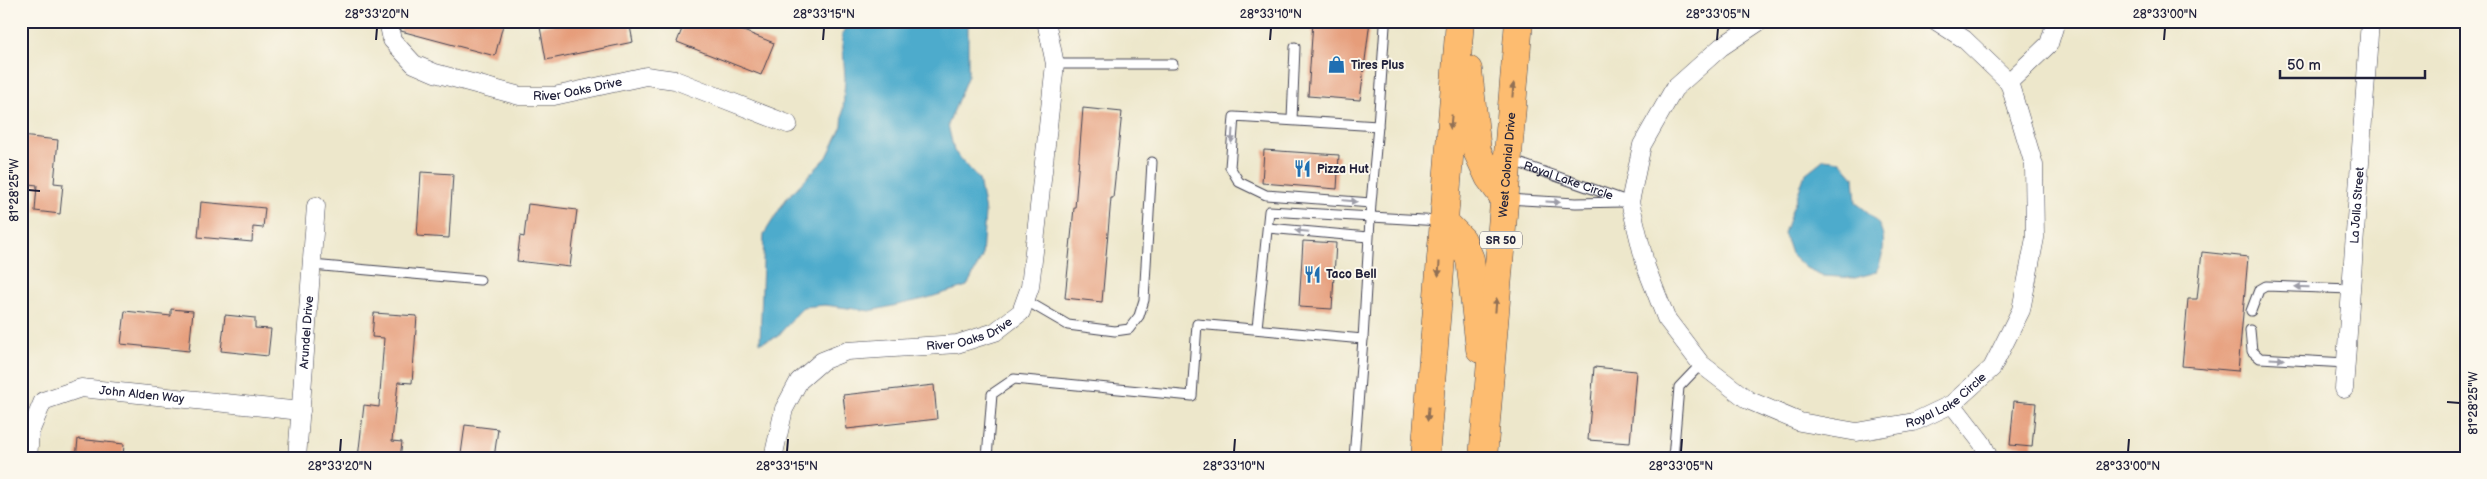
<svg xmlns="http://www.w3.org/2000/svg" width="2487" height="479" font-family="'Balsamiq Sans',sans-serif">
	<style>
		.water { fill: #4eabcc; stroke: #386684 }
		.building { fill: #e69d7a }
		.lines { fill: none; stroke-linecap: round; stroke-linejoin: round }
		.service-casing { stroke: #404051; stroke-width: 11 }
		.minor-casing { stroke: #404051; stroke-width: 19 }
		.trunk-casing { stroke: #404051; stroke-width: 29 }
		.service { stroke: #fff; stroke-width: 9 }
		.minor { stroke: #fff; stroke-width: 18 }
		.trunk { stroke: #fdbc6f; stroke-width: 28 }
		.oneway { fill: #906f55 }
		.oneway2 { fill: #9c9ca7 }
		.ticks { fill: none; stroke: #22223b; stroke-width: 2 }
		.labels { text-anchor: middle; stroke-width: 4; stroke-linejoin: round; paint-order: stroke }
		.shield { fill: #fbf7ec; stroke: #636270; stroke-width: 1 }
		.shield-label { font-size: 11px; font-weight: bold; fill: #22223b }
		.poi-label { font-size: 12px; font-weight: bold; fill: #22223b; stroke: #fbf7ec; text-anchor: start }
		.street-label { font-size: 12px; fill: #22223b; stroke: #fbf7ec }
		.neatline { fill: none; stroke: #22223b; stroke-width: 2 }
		.ticks-label { font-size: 12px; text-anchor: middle; fill: #22223b }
	</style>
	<rect width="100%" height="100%" fill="#fbf7ec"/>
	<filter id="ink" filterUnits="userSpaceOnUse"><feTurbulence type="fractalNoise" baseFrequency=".02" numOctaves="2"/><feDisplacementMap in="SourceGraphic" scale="10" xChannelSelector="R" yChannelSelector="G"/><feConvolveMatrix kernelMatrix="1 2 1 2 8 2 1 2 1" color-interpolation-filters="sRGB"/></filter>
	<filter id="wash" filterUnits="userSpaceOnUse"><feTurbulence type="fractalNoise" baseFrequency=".0096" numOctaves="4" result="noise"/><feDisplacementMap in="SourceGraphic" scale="20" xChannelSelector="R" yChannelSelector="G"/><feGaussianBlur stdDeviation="1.12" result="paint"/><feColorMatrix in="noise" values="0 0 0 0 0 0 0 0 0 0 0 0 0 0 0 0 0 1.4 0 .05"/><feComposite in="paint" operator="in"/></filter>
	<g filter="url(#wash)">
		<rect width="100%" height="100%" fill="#ede7cb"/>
		<path class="water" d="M 849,21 L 968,21 L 968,75 L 948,125 L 954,151 L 979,179 L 985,212 L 982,257 L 967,286 L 924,299 L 870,311 L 825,305 L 803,307 L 777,337 L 760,343 L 764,234 L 786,199 L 827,157 L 842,126 L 845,78 L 842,34 Z
			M 1824,159 L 1840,161 L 1854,177 L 1856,203 C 1886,224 1889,238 1877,272 L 1855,278 L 1824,276 L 1806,268 L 1791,254 L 1784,233 L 1805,174 Z"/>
		<g id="blocks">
			<path class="building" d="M 399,21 L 504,21 L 495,56 L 401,31 Z
				M 568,21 L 629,21 L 633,42 L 546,60 L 540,27 Z
				M 685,21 L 718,21 L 774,43 L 761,75 L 677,42 Z
				M 1313,21 L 1370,21 L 1360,100 L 1308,96 Z
				M 1083,108 L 1122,112 L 1113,198 L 1111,198 L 1102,302 L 1065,298 L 1074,208 L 1075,208 Z
				M 21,136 L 58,140 L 54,183 L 63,184 L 60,214 L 35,211 L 37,185 L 21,183 Z
				M 1264,150 L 1339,155 L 1337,189 L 1262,183 Z
				M 421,172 L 453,174 L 449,238 L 417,236 Z
				M 201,202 L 265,208 L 263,228 L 253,227 L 252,242 L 198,237 Z
				M 528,204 L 577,210 L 570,267 L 517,261 L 520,236 L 524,237 Z
				M 1303,241 L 1336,243 L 1332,309 L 1299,307 Z
				M 2202,252 L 2248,257 L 2238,371 L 2182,366 L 2188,299 L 2197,299 Z
				M 171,309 L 193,311 L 189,351 L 121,344 L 125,311 L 171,316 Z
				M 374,313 L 417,316 L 412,383 L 398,382 L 392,441 L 402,442 L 400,458 L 358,458 L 364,405 L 379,407 L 384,338 L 372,337 Z
				M 225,315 L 255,318 L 255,328 L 271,329 L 268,356 L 221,351 Z
				M 1594,367 L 1636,371 L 1630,443 L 1588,440 Z
				M 934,385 L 937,419 L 847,429 L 843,395 Z
				M 2014,401 L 2036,403 L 2032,447 L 2010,445 Z
				M 465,425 L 498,429 L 494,458 L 461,454 Z
				M 78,439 L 124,444 L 123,458 L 76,458 Z"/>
		</g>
	</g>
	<g filter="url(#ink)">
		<use href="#blocks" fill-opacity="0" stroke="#404051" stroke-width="1"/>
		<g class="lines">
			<defs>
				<g id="service">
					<path d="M 1055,64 L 1173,64"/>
					<path d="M 1292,120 L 1295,47"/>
					<path d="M 1378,126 L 1385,26"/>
					<path id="s1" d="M 1510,160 L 1630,202"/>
					<path d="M 1507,199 L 1576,203 L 1622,202"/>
					<path d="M 1268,228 L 1368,237"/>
					<path d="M 312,265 L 480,280"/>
					<path d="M 1025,300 L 1068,325 L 1115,331 L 1129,329 L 1139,316 L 1144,300 L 1152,162"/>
					<path d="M 2251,311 L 2259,290 L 2266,286 L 2351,289"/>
					<path d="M 1257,328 L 1269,211 L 1440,221"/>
					<path d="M 2250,330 L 2252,351 L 2260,358 L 2346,363"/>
					<path d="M 987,458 L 992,394 L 1014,379 L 1192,396 L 1197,324 L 1363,339 L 1371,203 L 1378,126 L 1234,117 L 1230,167 L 1239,182 L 1266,195 L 1371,203"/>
					<path d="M 1354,458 L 1363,339"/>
					<path d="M 1673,458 L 1679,387 L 1701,364"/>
				</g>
				<g id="minor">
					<path id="s2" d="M 388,21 L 392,40 L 414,64 L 435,73 L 520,96 L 554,96 L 646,76 L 675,80 L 788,124"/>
					<path id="s3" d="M 1760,21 L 1721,47 L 1674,89 L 1642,145 L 1630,202 L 1646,267 L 1666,318 L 1701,364 L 1748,400 L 1800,422 L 1857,432 L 1914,422 L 1952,404 L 1992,368 L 2021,310 L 2035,238 L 2034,165 L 2009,82 L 1964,39 L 1936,21"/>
					<path d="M 2009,82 L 2049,44 L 2056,21"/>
					<path id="s4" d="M 2344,389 L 2370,21"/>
					<path d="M 1952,404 L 1982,443 L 1989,458"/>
					<path id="s5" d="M 28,458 L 30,432 L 43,401 L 81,388 L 301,411"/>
					<path id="s6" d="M 297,458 L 316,206"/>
					<path id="s7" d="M 773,458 L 784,409 L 799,381 L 822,361 L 847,351 L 957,344 L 995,332 L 1021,312 L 1030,287 L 1055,64 L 1046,21"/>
				</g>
				<g id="trunk">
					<path d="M 1468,70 L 1477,151 L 1489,177 L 1505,199"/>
					<path d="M 1443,221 L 1462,240 L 1470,259 L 1480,349"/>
					<path d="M 1425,458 L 1460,21"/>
					<path id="s8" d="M 1483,458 L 1519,21"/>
				</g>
			</defs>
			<use href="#service" class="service-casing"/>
			<use href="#minor" class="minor-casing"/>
			<use href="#trunk" class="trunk-casing"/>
			<use href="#service" class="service"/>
			<use href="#minor" class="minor"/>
			<use href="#trunk" class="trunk"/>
		</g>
		<defs><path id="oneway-solid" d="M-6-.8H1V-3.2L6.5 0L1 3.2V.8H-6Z" transform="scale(1.25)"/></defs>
		<g class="oneway">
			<use href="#oneway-solid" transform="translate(1513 90) rotate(-85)"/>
			<use href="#oneway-solid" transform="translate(1451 122) rotate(95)"/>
			<use href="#oneway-solid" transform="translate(1439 269) rotate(94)"/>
			<use href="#oneway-solid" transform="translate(1496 305) rotate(-85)"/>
			<use href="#oneway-solid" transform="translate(1428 414) rotate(94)"/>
		</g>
		<g class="oneway2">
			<use href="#oneway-solid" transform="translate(1232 136) rotate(94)"/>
			<use href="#oneway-solid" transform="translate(1350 201) rotate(5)"/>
			<use href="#oneway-solid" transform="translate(1553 202) rotate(4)"/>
			<use href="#oneway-solid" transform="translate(1302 231) rotate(-175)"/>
			<use href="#oneway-solid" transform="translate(2302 287) rotate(-178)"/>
			<use href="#oneway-solid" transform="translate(2277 359) rotate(4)"/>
		</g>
	</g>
	<path class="ticks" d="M 376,40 L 377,28M 823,40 L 824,28M 1270,40 L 1271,28M 1717,40 L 1718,28M 2164,40 L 2165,28M 28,190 L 40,191M 2447,402 L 2460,403M 340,452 L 341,439M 787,452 L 788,439M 1234,452 L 1235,439M 1681,452 L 1682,439M 2128,452 L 2129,439"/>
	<defs>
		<symbol id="shop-bare" viewBox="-9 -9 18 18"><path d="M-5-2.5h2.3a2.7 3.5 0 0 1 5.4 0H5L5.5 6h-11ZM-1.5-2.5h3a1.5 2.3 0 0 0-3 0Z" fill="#1f6fb2" stroke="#fbf7ec" stroke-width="2.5" paint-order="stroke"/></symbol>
		<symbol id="restaurant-bare" viewBox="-9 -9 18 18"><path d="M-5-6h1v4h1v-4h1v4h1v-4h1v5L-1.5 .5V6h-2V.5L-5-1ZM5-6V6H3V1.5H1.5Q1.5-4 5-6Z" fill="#1f6fb2" stroke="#fbf7ec" stroke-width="2.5" paint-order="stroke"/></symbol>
	</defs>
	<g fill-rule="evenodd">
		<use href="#shop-bare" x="1324" y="52" width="25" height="25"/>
		<use href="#restaurant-bare" x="1290" y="156" width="25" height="25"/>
		<use href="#restaurant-bare" x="1300" y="262" width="25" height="25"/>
	</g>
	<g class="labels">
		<rect class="shield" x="1480" y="231.5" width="42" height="17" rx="4"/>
		<g class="shield-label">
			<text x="1501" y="244">SR 50</text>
		</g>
		<g class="poi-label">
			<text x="1351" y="69">Tires Plus</text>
			<text x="1317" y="173">Pizza Hut</text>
			<text x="1326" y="278">Taco Bell</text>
		</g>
		<g class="street-label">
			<text dy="4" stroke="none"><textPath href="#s2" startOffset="221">River Oaks Drive</textPath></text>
			<text dy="4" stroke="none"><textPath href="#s8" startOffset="294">West Colonial Drive</textPath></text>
			<text dy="4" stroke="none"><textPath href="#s1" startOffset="62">Royal Lake Circle</textPath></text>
			<text dy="4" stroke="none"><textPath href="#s4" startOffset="184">La Jolla Street</textPath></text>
			<text dy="4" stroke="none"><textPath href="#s7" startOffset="264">River Oaks Drive</textPath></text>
			<text dy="4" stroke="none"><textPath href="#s6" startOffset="126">Arundel Drive</textPath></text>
			<text dy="4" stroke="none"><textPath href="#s5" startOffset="161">John Alden Way</textPath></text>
			<text dy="4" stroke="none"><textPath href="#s3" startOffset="682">Royal Lake Circle</textPath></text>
		</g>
	</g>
	<rect width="2487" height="479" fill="none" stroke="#fbf7ec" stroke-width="55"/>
	<path d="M2280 70v8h145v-8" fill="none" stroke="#22223b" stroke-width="2.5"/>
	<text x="2287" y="70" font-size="15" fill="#22223b" stroke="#fbf7ec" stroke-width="4" paint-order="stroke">50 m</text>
	<rect x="28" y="28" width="2432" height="424" class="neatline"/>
	<g class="ticks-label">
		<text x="377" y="18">28°33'20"N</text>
		<text x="824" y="18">28°33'15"N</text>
		<text x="1271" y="18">28°33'10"N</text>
		<text x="1718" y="18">28°33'05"N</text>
		<text x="2165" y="18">28°33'00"N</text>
		<text transform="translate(14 190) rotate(-90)" y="4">81°28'25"W</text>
		<text transform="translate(2473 403) rotate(-90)" y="4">81°28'25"W</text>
		<text x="340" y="470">28°33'20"N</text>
		<text x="787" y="470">28°33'15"N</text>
		<text x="1234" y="470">28°33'10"N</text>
		<text x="1681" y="470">28°33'05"N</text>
		<text x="2128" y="470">28°33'00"N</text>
	</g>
</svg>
